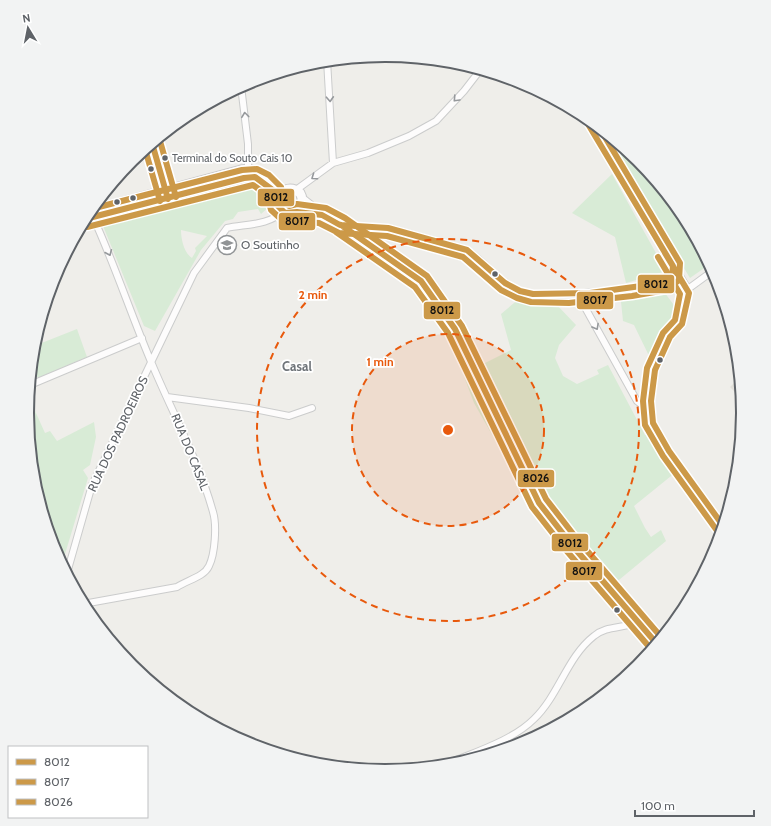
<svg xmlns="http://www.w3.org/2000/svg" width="771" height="826" font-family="Cabin,sans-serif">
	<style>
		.education { fill: #e2e0da }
		.green { fill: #d8ebd6; fill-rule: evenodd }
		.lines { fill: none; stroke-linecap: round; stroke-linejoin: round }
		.minor-casing { stroke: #cbcccc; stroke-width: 8 }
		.secondary-casing { stroke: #cacacb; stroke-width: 11 }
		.minor { stroke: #fdfcfc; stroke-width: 6 }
		.secondary { stroke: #fdfcfc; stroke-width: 9 }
		.bus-1-casing { stroke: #fff; stroke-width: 9 }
		.bus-2-casing { stroke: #fff; stroke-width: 9 }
		.bus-3-casing { stroke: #fff; stroke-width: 9 }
		.bus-1 { stroke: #cc9948; stroke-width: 6 }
		.bus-2 { stroke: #cc9948; stroke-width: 6 }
		.bus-3 { stroke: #cc9948; stroke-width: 6 }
		.oneway { stroke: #96999c }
		.ring { fill: none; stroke: #e8590c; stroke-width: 2; stroke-dasharray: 7 5 }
		.bus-dot { fill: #5f6368; stroke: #fff; stroke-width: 1.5 }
		.labels { text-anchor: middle; stroke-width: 3.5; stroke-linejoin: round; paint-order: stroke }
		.bus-label { font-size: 11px; fill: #5f6368; stroke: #fff; text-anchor: start }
		.poi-label { font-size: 12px; fill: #5f6368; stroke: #fff; text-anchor: start }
		.street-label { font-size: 12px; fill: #5f6368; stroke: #fff }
		.neighbourhood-label { font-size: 13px; font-weight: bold; fill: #70757a; stroke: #fff }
		.rim { fill: none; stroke: #5f6368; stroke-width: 2 }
		.centre { fill: #e8590c; stroke: #fff; stroke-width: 2 }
		.ring-label { font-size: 12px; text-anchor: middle; font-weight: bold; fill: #e8590c; stroke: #fff; stroke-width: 3.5; stroke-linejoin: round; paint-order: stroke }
		.line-badge { stroke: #fff; stroke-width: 1.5 }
		.pale-badge-label { font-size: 11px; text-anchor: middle; font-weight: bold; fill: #111 }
	</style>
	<rect width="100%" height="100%" fill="#efeeea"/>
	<path class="education" d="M 145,149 L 147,157 L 130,162 L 132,159 Z
		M 740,377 L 743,400 L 730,387 Z"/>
	<path class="green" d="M 598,126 L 639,160 L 684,214 L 710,264 L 690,278 Z
		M 612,174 L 666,271 L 626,283 L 615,237 L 572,213 Z
		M 251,185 C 262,190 271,192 271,205 L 261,214 L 258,209 L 238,212 L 233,219 L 225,221 L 201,250 L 155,331 L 144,326 L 101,221 C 111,218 122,215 132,213 C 148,211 170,212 181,199 ZM 181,230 L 207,236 L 195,248 L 196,251 L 192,258 C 184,253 181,239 181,230 Z
		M283 201a6 6 0 1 1 12 0a6 6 0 1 1-12 0Z
		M 662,289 L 679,312 L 652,362 L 634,325 L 623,321 L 620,292 Z
		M 520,298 L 557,305 L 576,325 L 559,345 L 555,358 L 563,376 L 577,384 L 599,374 L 597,370 L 608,365 L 645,435 L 648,434 L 656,448 L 659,447 L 676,472 L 634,506 L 645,528 L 651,537 L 661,530 L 666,541 L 602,594 L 541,521 L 474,403 L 463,374 L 511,350 L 501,314 Z
		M 77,329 L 87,357 L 40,377 L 31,377 L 34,346 Z
		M 28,402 L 31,402 L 45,433 L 50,431 L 57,441 L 94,422 L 96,437 L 90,465 L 83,470 L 88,478 L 62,564 L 54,550 L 34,483 L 27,413 Z"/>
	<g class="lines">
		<defs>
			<path id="minor" d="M 327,60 L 333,163
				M 241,86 L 248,144 L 248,171
				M 582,114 L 688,289 L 689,293 L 682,324 L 670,337 L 655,370 L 651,401 L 653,423 L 669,451 L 724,527
				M 296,190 L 333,163 L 368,153 L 409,136 L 436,121 L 464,91 L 481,69
				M 341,225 L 388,228 L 467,250 C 485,262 499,282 519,291 C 547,302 641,286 674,281 L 681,283 L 685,287
				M 664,282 L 672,276 L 673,266
				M 688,289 L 714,270
				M 577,293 L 637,401 L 641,404 L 646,403 L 651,399
				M 30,385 L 142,338
				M 167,397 L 249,408 L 289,416 L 312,408
				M 67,573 L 92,485 L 194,273 L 227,228 C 244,224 270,226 282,211
				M 83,604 L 177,587 C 187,580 204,577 209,566 C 215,554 217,525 213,512 C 199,461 172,412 152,364 C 131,315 115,265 93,217
				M 442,766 C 471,753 511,742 534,719 C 559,695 567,657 594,636 C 607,625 623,629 637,622"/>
			<path id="secondary" d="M 152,143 L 167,196
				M 303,200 L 322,215 L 340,225 L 421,281 L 455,329 L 539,503 L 571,544 L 657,644
				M 94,205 L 108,206 L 241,170 L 249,169 L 264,176
				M 297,212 L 322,215
				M 85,219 L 244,178 C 282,176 269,205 285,213 C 298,219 306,203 300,193 C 290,185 278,190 277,203"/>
		</defs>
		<use href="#minor" class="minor-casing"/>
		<use href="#secondary" class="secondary-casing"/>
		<use href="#minor" class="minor"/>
		<use href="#secondary" class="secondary"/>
		<defs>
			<path id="bus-1" d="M 152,143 L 168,199
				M 85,219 L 244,178 L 255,177 L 274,191 L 278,206 L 285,213 L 297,212 L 322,215 L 340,225 L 388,228 L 467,250 L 505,283 L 520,291 L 533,294 L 590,293 L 663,283 L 672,276 L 673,266 L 582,114
				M 341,225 L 421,281 L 455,329 L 539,503 L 571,544 L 657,644
				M 665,253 L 689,293 L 682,324 L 670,337 L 655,370 L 651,401 L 653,423 L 669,451 L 724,527"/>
			<path id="bus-2" d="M 145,149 L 160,201
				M 87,227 L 253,185 L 267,195 L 271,210 L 282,220 L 319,223 L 339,233 L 387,236 L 463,257 L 501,290 L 517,298 L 531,302 L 569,303 L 632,296 L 666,290 L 679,280 L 680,263 L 599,127
				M 336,232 L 415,287 L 448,333 L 532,507 L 565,549 L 651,649
				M 658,257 L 680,294 L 675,320 L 663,333 L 647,368 L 643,401 L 645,425 L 663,456 L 718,532"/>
			<path id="bus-3" d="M 160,141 L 176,197
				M 91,209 L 242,170 L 257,169 L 269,175 L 281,187 L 285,202 L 289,206 L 297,204 L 326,208 L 345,218 L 427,276 L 462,326 L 546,499 L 577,539 L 662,638"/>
		</defs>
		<use href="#bus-1" class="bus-1-casing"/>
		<use href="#bus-2" class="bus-2-casing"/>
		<use href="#bus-3" class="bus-3-casing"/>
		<use href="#bus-1" class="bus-1"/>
		<use href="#bus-2" class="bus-2"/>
		<use href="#bus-3" class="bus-3"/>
	</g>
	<defs><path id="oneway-chevron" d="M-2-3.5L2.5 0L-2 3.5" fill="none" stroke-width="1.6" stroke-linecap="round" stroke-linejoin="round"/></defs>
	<g class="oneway">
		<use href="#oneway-chevron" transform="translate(330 99) rotate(87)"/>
		<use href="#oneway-chevron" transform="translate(456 99) rotate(133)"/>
		<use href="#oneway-chevron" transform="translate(245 115) rotate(-97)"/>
		<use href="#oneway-chevron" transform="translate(314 177) rotate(145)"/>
		<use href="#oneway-chevron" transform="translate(109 253) rotate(67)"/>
		<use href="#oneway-chevron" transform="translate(596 327) rotate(61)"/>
	</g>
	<circle cx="448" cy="430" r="96" fill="#e8590c" fill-opacity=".12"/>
	<g class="ring">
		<circle cx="448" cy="430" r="96"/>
		<circle cx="448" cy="430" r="191"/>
	</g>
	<defs>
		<symbol id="school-ring" viewBox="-11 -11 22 22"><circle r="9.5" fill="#fff" stroke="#919496" stroke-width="1.5"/><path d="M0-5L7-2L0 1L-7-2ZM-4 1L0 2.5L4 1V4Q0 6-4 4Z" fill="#919496"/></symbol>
	</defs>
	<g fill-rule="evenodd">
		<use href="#school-ring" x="216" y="234" width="22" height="22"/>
	</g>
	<g class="bus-dot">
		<circle cx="165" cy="158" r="3.5"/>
		<circle cx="151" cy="169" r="3.5"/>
		<circle cx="133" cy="198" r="3.5"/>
		<circle cx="117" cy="202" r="3.5"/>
		<circle cx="495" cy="274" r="3.5"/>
		<circle cx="660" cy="360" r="3.5"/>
		<circle cx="617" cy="610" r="3.5"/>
	</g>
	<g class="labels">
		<g class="bus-label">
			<text x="172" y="162">Terminal do Souto Cais 10</text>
		</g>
		<g class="poi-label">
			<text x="241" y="249">O Soutinho</text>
		</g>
		<g class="street-label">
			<text transform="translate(118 434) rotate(-65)" y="4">RUA DOS PADROEIROS</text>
			<text transform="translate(190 452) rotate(68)" y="4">RUA DO CASAL</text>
		</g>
		<g class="neighbourhood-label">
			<text x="297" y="371">Casal</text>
		</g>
	</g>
	<path d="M0 0H771V826H0ZM34 413a351 351 0 1 1 702 0a351 351 0 1 1-702 0Z" fill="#f2f3f3" fill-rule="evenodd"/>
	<path class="rim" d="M34 413a351 351 0 1 1 702 0a351 351 0 1 1-702 0Z"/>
	<circle cx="448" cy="430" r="6" class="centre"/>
	<g class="ring-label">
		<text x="313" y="299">2 min</text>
		<text x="380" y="366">1 min</text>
	</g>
	<g class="line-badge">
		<rect x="257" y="188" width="38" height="19" rx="4" fill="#cc9948"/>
		<rect x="278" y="212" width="38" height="19" rx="4" fill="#cc9948"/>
		<rect x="637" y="274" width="38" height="20" rx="4" fill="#cc9948"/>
		<rect x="576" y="291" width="38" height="19" rx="4" fill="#cc9948"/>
		<rect x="423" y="301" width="38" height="19" rx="4" fill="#cc9948"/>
		<rect x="517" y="469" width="38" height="19" rx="4" fill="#cc9948"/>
		<rect x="551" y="533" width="38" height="19" rx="4" fill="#cc9948"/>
		<rect x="565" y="561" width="38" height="20" rx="4" fill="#cc9948"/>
	</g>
	<g class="pale-badge-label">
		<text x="276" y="201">8012</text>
		<text x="297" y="225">8017</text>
		<text x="656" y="288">8012</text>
		<text x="595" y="304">8017</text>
		<text x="442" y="314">8012</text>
		<text x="536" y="482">8026</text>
		<text x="570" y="547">8012</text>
		<text x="584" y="575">8017</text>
	</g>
	<rect x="8" y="746" width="140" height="72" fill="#ffffff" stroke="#bfc1c3"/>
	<rect x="16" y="759" width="20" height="6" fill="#cc9948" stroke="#bfc1c3"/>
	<text x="44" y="766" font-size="12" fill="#5f6368">8012</text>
	<rect x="16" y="779" width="20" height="6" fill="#cc9948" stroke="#bfc1c3"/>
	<text x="44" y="786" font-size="12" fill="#5f6368">8017</text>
	<rect x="16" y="799" width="20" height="6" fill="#cc9948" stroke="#bfc1c3"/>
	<text x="44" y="806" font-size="12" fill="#5f6368">8026</text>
	<g transform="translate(28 28) rotate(350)" stroke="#ffffff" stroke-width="3" paint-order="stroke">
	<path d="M0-3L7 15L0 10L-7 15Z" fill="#5f6368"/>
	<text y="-6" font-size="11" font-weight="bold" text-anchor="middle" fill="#5f6368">N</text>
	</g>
	<path d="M635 810v6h119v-6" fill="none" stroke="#5f6368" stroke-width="2"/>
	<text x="641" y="810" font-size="12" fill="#5f6368" stroke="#ffffff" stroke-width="3" paint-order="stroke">100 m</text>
</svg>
